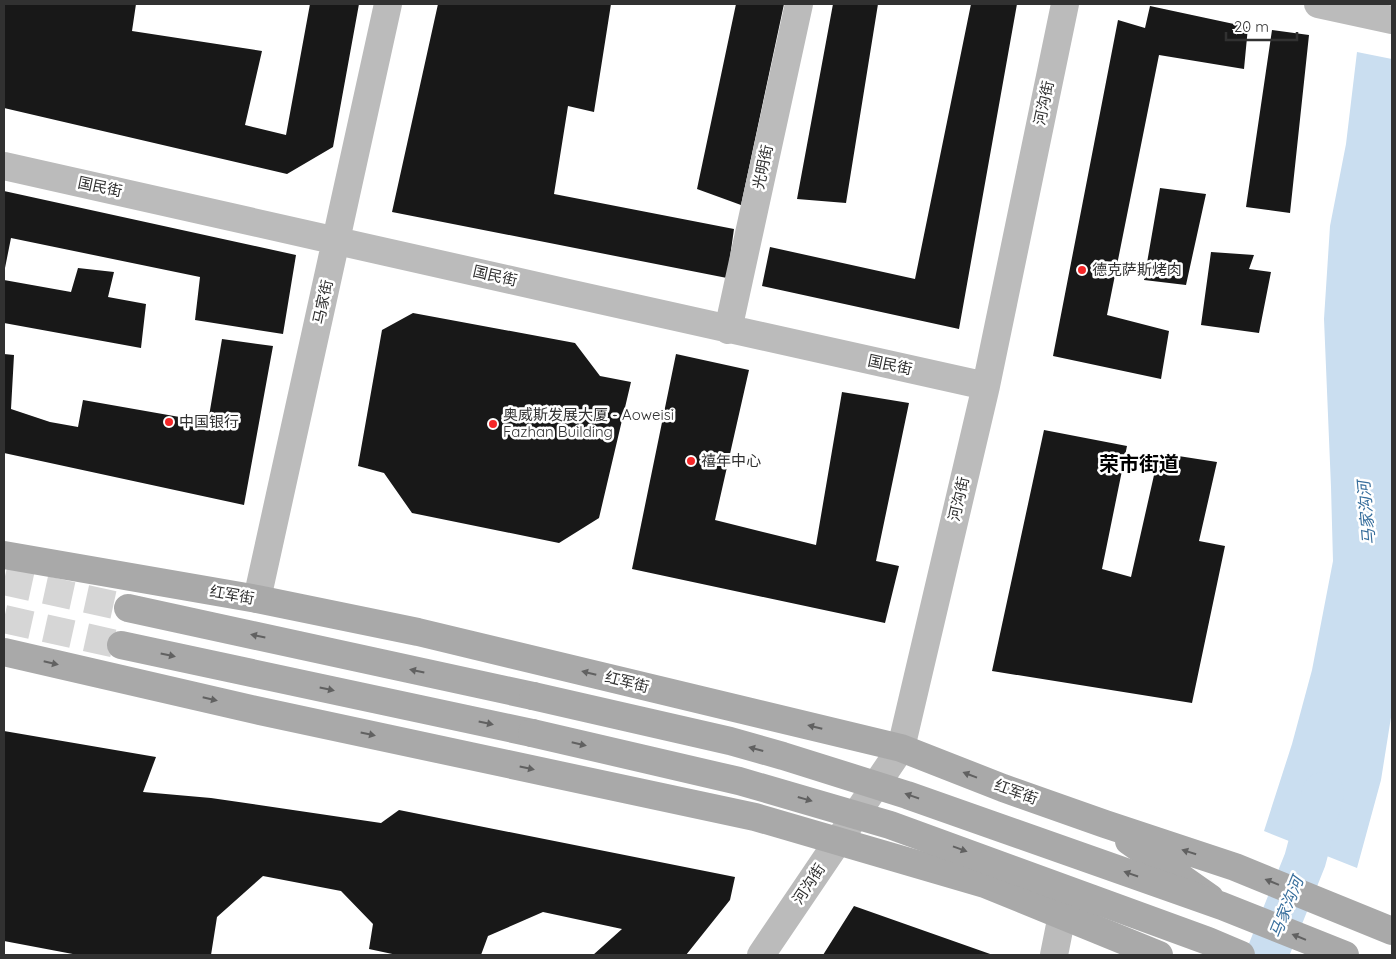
<svg xmlns="http://www.w3.org/2000/svg" width="1396" height="959" font-family="Quicksand,'Noto Sans SC',sans-serif">
	<style>
		.water { fill: #cadef0 }
		.lines { fill: none; stroke-linecap: round; stroke-linejoin: round }
		.river { stroke: #cadef0; stroke-width: 42 }
		.building { fill: #181818 }
		.primary-tunnel { stroke: #d6d6d6; stroke-width: 28; stroke-dasharray: 28 14; stroke-linecap: butt }
		.secondary { stroke: #bbb; stroke-width: 28 }
		.primary { stroke: #a9a9a9; stroke-width: 28 }
		.primary-bridge { stroke: #a9a9a9; stroke-width: 28 }
		.oneway { fill: #616161 }
		.poi-dot { fill: #f52728; stroke: #fff; stroke-width: 2 }
		.labels { text-anchor: middle; stroke-width: 5; stroke-linejoin: round; paint-order: stroke }
		.street-label { font-size: 15px; fill: #313131; stroke: #fff }
		.poi-label { font-size: 15px; fill: #313131; stroke: #fff; text-anchor: start }
		.water-label { font-size: 16px; font-style: italic; fill: #376e9c; stroke: #fff }
		.district-label { font-size: 20px; font-weight: bold; fill: #000; stroke: #fff }
	</style>
	<rect width="100%" height="100%" fill="#fff"/>
	<path class="water" d="M 1357,52 L 1392,59 L 1392,711 L 1381,780 L 1357,868 L 1264,831 L 1292,744 L 1312,670 L 1333,561 L 1331,487 L 1324,319 L 1330,226 L 1346,144 Z"/>
	<g class="lines">
		<path class="river" d="M 1267,955 L 1305,860 L 1323,793"/>
	</g>
	<path class="building" d="M 4,4 L 136,4 L 132,31 L 262,51 L 245,125 L 286,135 L 310,4 L 359,4 L 333,147 L 287,174 L 4,108 Z
		M 438,4 L 611,4 L 594,112 L 568,106 L 554,194 L 734,229 L 727,278 L 392,212 Z
		M 736,4 L 784,4 L 741,205 L 697,189 Z
		M 833,4 L 878,4 L 846,203 L 797,199 Z
		M 971,4 L 1017,4 L 959,329 L 762,286 L 770,247 L 915,279 Z
		M 1150,6 L 1248,27 L 1244,69 L 1159,55 L 1107,315 L 1169,331 L 1161,379 L 1053,356 L 1118,20 L 1145,28 Z
		M 1272,30 L 1309,35 L 1290,213 L 1246,207 Z
		M 1160,188 L 1206,194 L 1186,285 L 1144,280 Z
		M 4,191 L 296,255 L 283,334 L 195,320 L 200,277 L 11,238 L 4,273 Z
		M 1211,252 L 1254,255 L 1249,269 L 1271,272 L 1259,333 L 1201,325 Z
		M 78,268 L 114,272 L 108,297 L 146,304 L 141,348 L 4,323 L 4,280 L 71,292 Z
		M 413,313 L 575,343 L 600,376 L 631,382 L 599,518 L 559,543 L 412,513 L 384,473 L 358,466 L 382,330 Z
		M 222,339 L 273,346 L 244,505 L 4,453 L 4,354 L 14,355 L 11,409 L 50,422 L 78,427 L 83,400 L 208,422 Z
		M 676,354 L 749,370 L 715,520 L 816,545 L 842,392 L 909,403 L 876,561 L 899,566 L 885,623 L 632,569 Z
		M 1044,430 L 1127,446 L 1102,569 L 1131,577 L 1159,453 L 1217,462 L 1199,541 L 1225,546 L 1192,703 L 992,671 Z
		M 4,731 L 156,757 L 143,792 L 211,798 L 381,823 L 399,810 L 735,877 L 730,900 L 686,955 L 593,955 L 622,929 L 543,912 L 488,936 L 481,955 L 397,955 L 369,949 L 373,924 L 341,891 L 263,876 L 217,917 L 211,955 L 78,955 L 4,941 Z
		M 854,906 L 993,955 L 823,955 Z"/>
	<g class="lines">
		<path class="primary-tunnel" d="M 4,581 L 128,608
			M 4,619 L 121,645"/>
		<path class="secondary" d="M 1318,4 L 1392,20
			M 4,166 C 332,238 658,315 986,386
			M 728,330 L 799,4
			M 257,599 L 388,4
			M 761,955 L 901,748 L 986,386 L 1065,4
			M 1054,955 L 1062,915"/>
		<path class="primary" d="M 4,555 L 257,599 L 418,632 L 901,748 L 1003,788 L 1105,824 L 1235,867 L 1392,931
			M 128,608 L 533,696
			M 121,645 L 532,733
			M 4,652 L 260,711 L 755,817 L 985,884 L 1159,955
			M 1129,841 L 1210,898"/>
		<path class="primary-bridge" d="M 533,696 L 730,741 L 783,756 L 907,795 L 1222,906 L 1345,955
			M 532,733 L 739,781 L 890,825 L 1208,941 L 1241,955"/>
	</g>
	<defs><path id="oneway-solid" d="M-6-.8H1V-3.2L6.5 0L1 3.2V.8H-6Z" transform="scale(1.25)"/></defs>
	<g class="oneway">
		<use href="#oneway-solid" transform="translate(258 636) rotate(-168)"/>
		<use href="#oneway-solid" transform="translate(168 655) rotate(12)"/>
		<use href="#oneway-solid" transform="translate(51 663) rotate(13)"/>
		<use href="#oneway-solid" transform="translate(417 671) rotate(-168)"/>
		<use href="#oneway-solid" transform="translate(589 673) rotate(-166)"/>
		<use href="#oneway-solid" transform="translate(327 689) rotate(12)"/>
		<use href="#oneway-solid" transform="translate(210 699) rotate(13)"/>
		<use href="#oneway-solid" transform="translate(486 723) rotate(12)"/>
		<use href="#oneway-solid" transform="translate(815 727) rotate(-166)"/>
		<use href="#oneway-solid" transform="translate(368 734) rotate(12)"/>
		<use href="#oneway-solid" transform="translate(579 744) rotate(13)"/>
		<use href="#oneway-solid" transform="translate(756 749) rotate(-165)"/>
		<use href="#oneway-solid" transform="translate(527 768) rotate(12)"/>
		<use href="#oneway-solid" transform="translate(970 775) rotate(-159)"/>
		<use href="#oneway-solid" transform="translate(912 796) rotate(-161)"/>
		<use href="#oneway-solid" transform="translate(805 799) rotate(16)"/>
		<use href="#oneway-solid" transform="translate(960 849) rotate(20)"/>
		<use href="#oneway-solid" transform="translate(1189 852) rotate(-162)"/>
		<use href="#oneway-solid" transform="translate(1131 874) rotate(-161)"/>
		<use href="#oneway-solid" transform="translate(1272 882) rotate(-158)"/>
		<use href="#oneway-solid" transform="translate(1299 937) rotate(-158)"/>
	</g>
	<g class="poi-dot">
		<circle cx="1082" cy="270" r="5"/>
		<circle cx="169" cy="422" r="5"/>
		<circle cx="493" cy="424" r="5"/>
		<circle cx="691" cy="461" r="5"/>
	</g>
	<g class="labels">
		<g class="street-label">
			<text transform="translate(1044 103) rotate(-78)" y="5">河沟街</text>
			<text transform="translate(763 167) rotate(-78)" y="5">光明街</text>
			<text transform="translate(100 187) rotate(12)" y="5">国民街</text>
			<text transform="translate(495 276) rotate(13)" y="5">国民街</text>
			<text transform="translate(323 302) rotate(-78)" y="5">马家街</text>
			<text transform="translate(890 365) rotate(12)" y="5">国民街</text>
			<text transform="translate(959 499) rotate(-77)" y="5">河沟街</text>
			<text transform="translate(232 595) rotate(10)" y="5">红军街</text>
			<text transform="translate(627 682) rotate(14)" y="5">红军街</text>
			<text transform="translate(1016 792) rotate(20)" y="5">红军街</text>
			<text transform="translate(809 884) rotate(-56)" y="5">河沟街</text>
		</g>
		<g class="poi-label">
			<text x="1092" y="275">德克萨斯烤肉</text>
			<text x="503" y="420">奥威斯发展大厦 - Aoweisi<tspan x="503" dy="17">Fazhan Building</tspan></text>
			<text x="179" y="427">中国银行</text>
			<text x="701" y="466">禧年中心</text>
		</g>
		<g class="water-label">
			<text transform="translate(1366 513) rotate(-95)" y="6">马家沟河</text>
			<text transform="translate(1286 907) rotate(-68)" y="6">马家沟河</text>
		</g>
		<g class="district-label">
			<text x="1139" y="471">荣市街道</text>
		</g>
	</g>
	<rect width="1396" height="959" fill="none" stroke="#313131" stroke-width="10"/>
	<path d="M1226 32v8h71v-8" fill="none" stroke="#313131" stroke-width="2.5"/>
	<text x="1234" y="32" font-size="15" fill="#313131" stroke="#ffffff" stroke-width="4" paint-order="stroke">20 m</text>
</svg>
